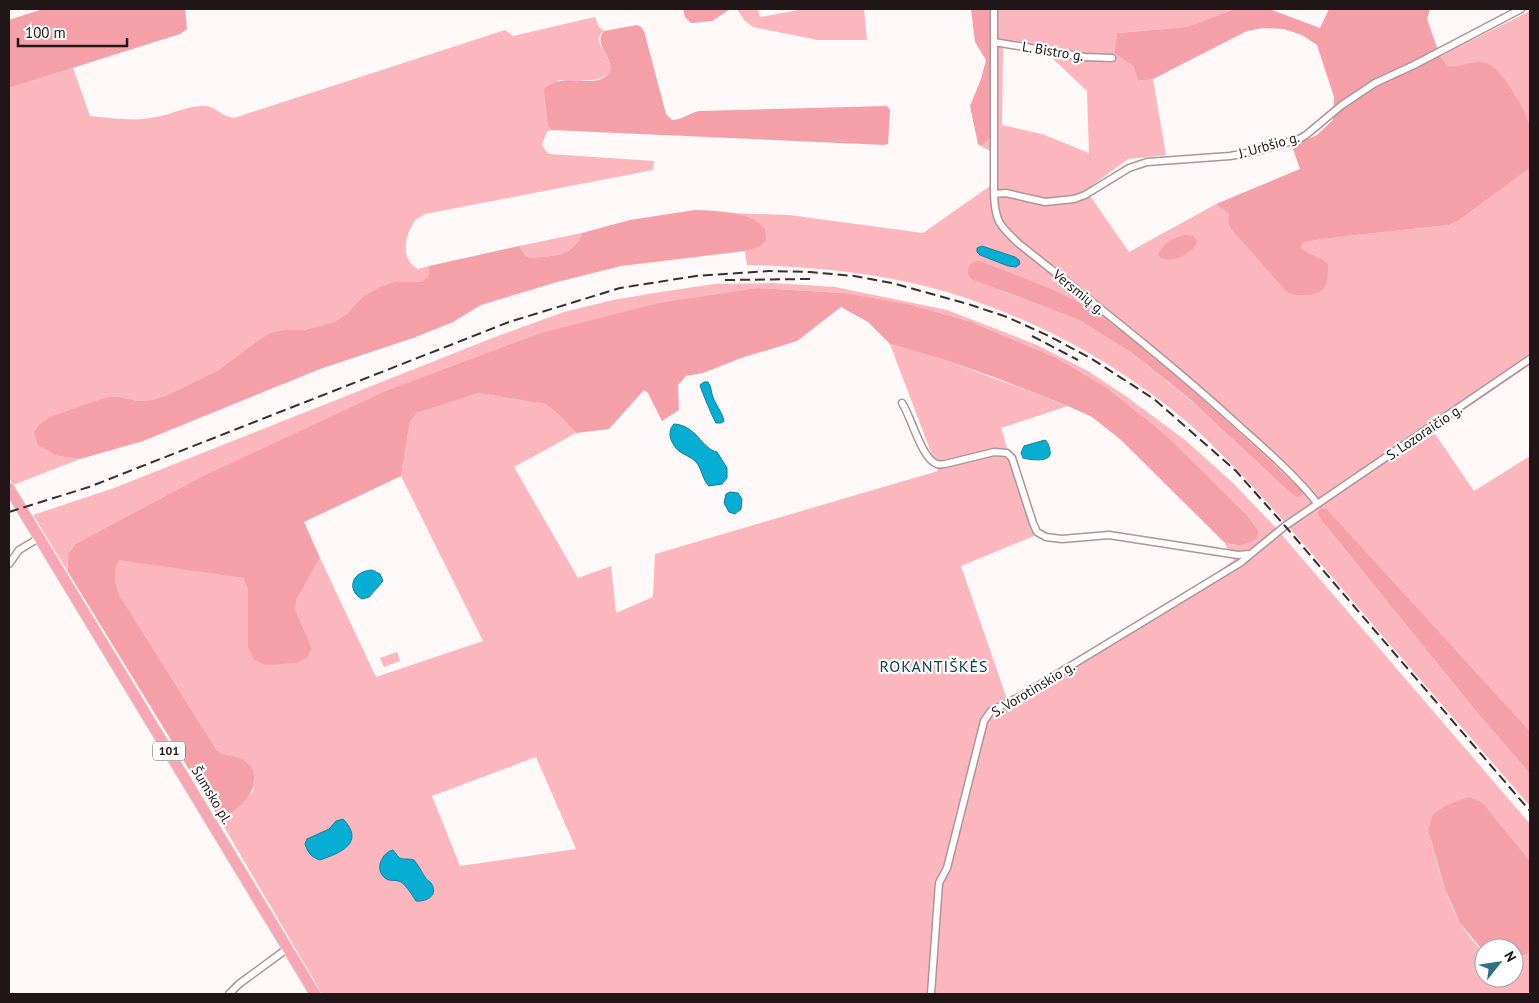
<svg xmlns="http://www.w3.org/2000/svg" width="1539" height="1003" font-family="'PT Sans',sans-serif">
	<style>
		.green { fill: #fcb7be; fill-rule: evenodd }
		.forest { fill: #f5a0a9 }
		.water { fill: #06aed4; stroke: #0e809b }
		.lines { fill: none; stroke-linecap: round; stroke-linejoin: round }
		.street-casing { stroke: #ae9496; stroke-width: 9 }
		.primary-casing { stroke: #d7d5d5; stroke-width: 12 }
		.street { stroke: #fff; stroke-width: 6 }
		.primary { stroke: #f8a6b3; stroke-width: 10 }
		.rail { stroke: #382e2f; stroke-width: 2; stroke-dasharray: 10 5; stroke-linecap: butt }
		.labels { text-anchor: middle; stroke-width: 4.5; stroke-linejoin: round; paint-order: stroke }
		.shield { fill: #fff; stroke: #635c5d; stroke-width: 1 }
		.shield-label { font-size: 12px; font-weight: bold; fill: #201617 }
		.street-label { font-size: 14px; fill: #201617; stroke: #fff }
		.quarter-label { font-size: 16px; letter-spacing: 1px; fill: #07414f; stroke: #fff }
	</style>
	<rect width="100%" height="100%" fill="#fef8f9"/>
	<path class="green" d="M 737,9 L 758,9 L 760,17 L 804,9 L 864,9 L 867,40 L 817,40 L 753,27 L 744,20 Z
		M 991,9 L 1235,9 L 1186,27 L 1117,33 L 1114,53 L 1133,66 L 1138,81 L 1153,79 L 1166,155 L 1128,159 L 1086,190 L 1129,252 L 1216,204 L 1229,214 L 1231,229 L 1322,258 L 1304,252 L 1301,249 L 1304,242 L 1338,237 L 1449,225 L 1458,221 L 1530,168 L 1530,365 L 1433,431 L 1474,491 L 1530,456 L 1530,731 L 1327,509 L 1321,508 L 1318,511 L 1318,516 L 1475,710 L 1530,774 L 1530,806 C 1468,735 1406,663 1344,591 C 1300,540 1256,487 1207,440 C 1118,357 996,295 876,276 C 833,269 790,266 747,265 L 745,251 L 760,247 L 766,240 C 764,218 748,218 730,213 L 789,215 L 923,233 L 990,186 L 990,151 L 981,146 L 989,140 L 991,134 L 993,45 ZM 1003,47 L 1050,56 L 1087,91 L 1089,153 L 1042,134 L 1002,125 ZM 982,262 L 1083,305 L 1114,327 L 1147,352 L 1221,414 L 1302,491 L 1132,353 L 1079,320 L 1001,291 Z
		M 1530,11 L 1530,128 L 1516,95 L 1509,84 L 1482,62 L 1456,67 L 1448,66 L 1440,56 Z
		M 595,17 L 599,27 L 604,31 C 601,33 598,37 599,41 C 602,53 624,73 597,79 C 585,82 570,80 558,80 L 548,126 L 551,130 L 547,132 L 542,144 L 545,150 L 549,154 L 654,161 L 653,170 L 425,214 C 420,217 415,219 413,224 C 404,239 401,260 418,269 L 429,266 L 428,277 L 421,282 L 394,282 L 361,298 L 347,314 L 334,322 L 304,330 L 284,330 L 256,342 L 217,371 L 165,396 L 151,400 L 138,401 L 120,397 L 58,456 L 80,459 L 13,485 L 9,478 L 9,88 L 73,68 L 90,116 C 112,118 135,122 156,117 C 172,114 190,105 206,106 C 217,108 223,117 234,118 L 505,30 L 513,36 Z
		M 582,233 C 572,258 555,255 531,258 L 526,256 L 519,246 Z
		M 774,283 L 835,287 L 947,310 L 1037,345 L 1088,371 L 1127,397 L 1185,440 L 1233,483 L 1276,528 L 1530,824 L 1530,861 L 1482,802 L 1469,798 L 1449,804 L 1428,830 C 1440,873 1449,921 1484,952 L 1484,978 L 1514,978 L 1514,958 L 1530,953 L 1530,994 L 322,994 L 220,820 L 245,802 L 253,791 L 254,774 L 237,757 L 224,755 L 216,749 L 120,596 C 115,583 112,573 119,560 L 127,560 L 243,578 L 248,590 L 248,647 L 312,648 L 295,609 L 297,599 L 320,558 L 376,677 L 483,641 L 401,476 L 410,422 L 417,413 L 479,393 L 545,404 L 558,414 L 576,433 L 514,467 L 578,578 L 611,566 L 616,613 L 653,597 L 655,554 L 938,471 L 890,344 L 942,359 L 1068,406 L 1001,428 L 1034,536 L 961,566 L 1009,705 L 1140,628 L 1234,560 L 1224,542 L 1235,546 L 1245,513 L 1165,434 L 1106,387 L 1055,357 L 969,321 L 908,304 L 845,293 L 759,288 L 197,479 L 75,544 C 67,552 67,561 68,572 L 33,515 L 114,488 L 495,337 L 564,312 L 613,300 L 661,292 L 714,284 ZM 536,757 L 576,849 L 460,866 L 432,796 ZM 398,855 L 405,861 L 411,859 C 420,867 423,875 431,883 L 405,885 L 399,880 Z
		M 397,652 L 400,661 L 384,667 L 380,658 Z"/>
	<path class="forest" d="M 43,9 L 185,9 L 187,29 L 180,34 L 9,88 L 9,20 Z
		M 683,9 L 730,9 L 712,21 L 691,23 L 685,17 Z
		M 971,9 L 991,9 L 993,45 L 991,135 L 989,140 L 981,146 L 978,144 L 970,106 L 981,79 L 986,60 L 975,42 Z
		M 1235,9 L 1269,9 L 1320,28 L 1329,9 L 1430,9 L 1427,19 L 1440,56 L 1448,66 C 1460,68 1470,61 1482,62 C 1501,63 1528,113 1530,129 C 1532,142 1530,156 1530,168 L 1458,221 L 1449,225 L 1338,237 L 1304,242 L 1301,248 C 1309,256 1319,255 1328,264 C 1328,281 1328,294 1307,295 C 1299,295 1294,296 1287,292 L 1231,229 L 1228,221 L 1229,214 L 1216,204 L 1300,169 L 1292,146 L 1317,135 L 1333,120 L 1334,97 L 1317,45 L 1302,35 L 1284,29 L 1263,28 L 1247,31 L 1153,79 L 1138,81 L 1133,66 L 1114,53 L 1117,33 L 1186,27 Z
		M 637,25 L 641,27 L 644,31 L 666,114 L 672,120 C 682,120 689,113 699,111 L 887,106 L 890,110 L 888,144 L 884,145 L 551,130 L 548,126 L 544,89 C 563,71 588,88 605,77 C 623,64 590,46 604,31 Z
		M 695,210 C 714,211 752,211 764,228 C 766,232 766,236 766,240 L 760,247 L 745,251 L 621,266 L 557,282 L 481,305 L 453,322 L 413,338 L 320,369 L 143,441 L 80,459 L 58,456 L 38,445 L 34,432 L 39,425 L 50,417 L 107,397 L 120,397 L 138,401 L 151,400 L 165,396 L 217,371 L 256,342 L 270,333 L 284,330 L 304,330 L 334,322 L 347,314 L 361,298 L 380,287 L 394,282 L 421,282 L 428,277 L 429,266 L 519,246 L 526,256 L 531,258 C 555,255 572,258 582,233 L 630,220 Z
		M 1185,235 L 1194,236 L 1197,241 C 1195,254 1165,267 1158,254 C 1165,242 1173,238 1185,235 Z
		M 977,261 L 982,262 C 1015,275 1051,287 1083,305 C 1113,323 1141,347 1168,369 C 1214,408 1258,449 1302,491 L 1303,495 L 1297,497 L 1291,493 L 1191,400 L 1132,353 L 1079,320 L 971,279 C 965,270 968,264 977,261 Z
		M 759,288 L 845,293 L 908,304 L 969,321 L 1055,357 L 1106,387 L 1165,434 L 1245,513 L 1258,531 L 1257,538 C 1245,546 1237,547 1224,542 L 1121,440 L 1092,417 L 1068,406 L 991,376 L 942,359 L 890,344 L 868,322 L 841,307 L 797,341 L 741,358 L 703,373 L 686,376 L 678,385 L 679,410 L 662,421 L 648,393 L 644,390 L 609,429 L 576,433 L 558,414 L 545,404 L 479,393 L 417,413 L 410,422 L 401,476 L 304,522 L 320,558 L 297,599 L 295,609 L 312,648 L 308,657 L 296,663 L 266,665 L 254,660 L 248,647 L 248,590 L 243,578 L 119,560 C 112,573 115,583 120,596 L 216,749 C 227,759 231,753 241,759 C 250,764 255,769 254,780 C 252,802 237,808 220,820 L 68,572 L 68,554 L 75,544 L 197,479 L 386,391 L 541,333 L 659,303 Z
		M 1321,508 L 1327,509 L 1530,731 L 1530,774 L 1475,710 L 1318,516 L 1318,511 Z
		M 1469,797 L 1482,802 L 1530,861 L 1530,953 L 1514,958 L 1514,948 L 1484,948 L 1484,952 L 1460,923 L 1445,889 L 1428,830 L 1433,814 L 1449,804 Z"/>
	<path class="water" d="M 982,246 L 1015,257 L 1019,260 L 1020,264 L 1016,267 L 1008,266 L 980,255 L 977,252 L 977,248 Z
		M 704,382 L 708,382 C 711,387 711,389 712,394 C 714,403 722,411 724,421 L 721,423 L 716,423 C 713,418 701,390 700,385 Z
		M 674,424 C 696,425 702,449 717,452 L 727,468 L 727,478 L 722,484 L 709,486 C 702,479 702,469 696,462 C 692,457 684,455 679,451 C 671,444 666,432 674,424 Z
		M 1045,440 C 1049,444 1049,446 1050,451 C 1053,463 1031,460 1023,458 L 1021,453 L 1024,446 Z
		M 730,492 L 738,493 L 742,499 L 741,509 L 735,514 L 729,512 L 724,503 L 726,494 Z
		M 372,570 L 380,574 L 383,581 L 369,597 L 362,599 C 345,589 353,571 372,570 Z
		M 343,819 C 366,843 340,853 320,860 C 311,857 308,853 305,844 L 307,839 L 329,829 L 336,821 Z
		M 393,850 C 403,863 401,857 414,860 C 419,866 421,871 425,877 C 426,879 429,881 431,883 C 439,895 427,902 416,901 C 412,895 407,886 401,882 C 396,879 390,882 385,878 C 374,870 382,852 393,850 Z"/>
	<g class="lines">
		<defs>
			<path id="street" d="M 994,9 L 994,194 C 995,221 999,225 1018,243 C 1092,302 1167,360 1237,424 C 1265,449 1295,475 1318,504
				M 994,42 L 1085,57 L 1112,58
				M 994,194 L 1006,193 L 1045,202 L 1074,199 L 1085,195 L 1129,168 L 1147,162 L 1230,156 L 1258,151 L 1299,139 L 1306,135 L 1342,105 L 1375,83 L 1414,65 L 1521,9
				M 902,403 C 911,416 922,460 937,464 C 939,465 942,464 945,464 L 994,452 L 1007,453 L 1012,458 L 1033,523 L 1037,532 L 1046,537 L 1062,539 L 1109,535 L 1238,555 L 1250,554
				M 9,564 L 19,550 L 39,538
				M 229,994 L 239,984 L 288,948
				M 931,994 L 939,883 L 947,868 L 984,721 L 991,711 L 1021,696 L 1240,563 L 1285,526 L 1530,359"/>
			<path id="primary" d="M 9,488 L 315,994"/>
		</defs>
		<use href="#street" class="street-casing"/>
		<use href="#primary" class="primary-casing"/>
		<use href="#street" class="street"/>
		<use href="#primary" class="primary"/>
		<path class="rail" d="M 725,280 L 810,279
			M 1032,336 L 1078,360
			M 9,512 L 89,487 L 509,322 L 620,288 L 696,276 L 769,271 L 810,272 L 854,276 L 892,283 L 968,304 L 1007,317 L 1051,337 L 1092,359 L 1154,399 L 1236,471 L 1285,526 L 1530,811"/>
	</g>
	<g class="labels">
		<rect class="shield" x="153" y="741.5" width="32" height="19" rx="4"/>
		<g class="shield-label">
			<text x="169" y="755">101</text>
		</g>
		<g class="street-label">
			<text transform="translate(1053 51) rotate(9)" y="5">L. Bistro g.</text>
			<text transform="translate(1269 145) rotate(-16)" y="5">J. Urbšio g.</text>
			<text transform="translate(1079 292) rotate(39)" y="5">Versmių g.</text>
			<text transform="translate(1424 432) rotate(-34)" y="5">S. Lozoraičio g.</text>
			<text transform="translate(1033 689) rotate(-31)" y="5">S. Vorotinskio g.</text>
			<text transform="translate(212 795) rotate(59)" y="5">Šumsko pl.</text>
		</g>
		<g class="quarter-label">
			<text x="934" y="672">ROKANTIŠKĖS</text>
		</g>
	</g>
	<rect width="1539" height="1003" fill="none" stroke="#201617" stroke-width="20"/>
	<g transform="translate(1499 963) rotate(60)"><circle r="24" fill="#ffffff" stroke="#a6a2a2"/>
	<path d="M0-4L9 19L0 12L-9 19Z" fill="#317185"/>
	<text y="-8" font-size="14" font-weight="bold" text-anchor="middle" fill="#201617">N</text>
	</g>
	<path d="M18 38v8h109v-8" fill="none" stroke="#201617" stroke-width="2.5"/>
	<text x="25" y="38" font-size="15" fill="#201617" stroke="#ffffff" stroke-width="4" paint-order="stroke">100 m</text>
</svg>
